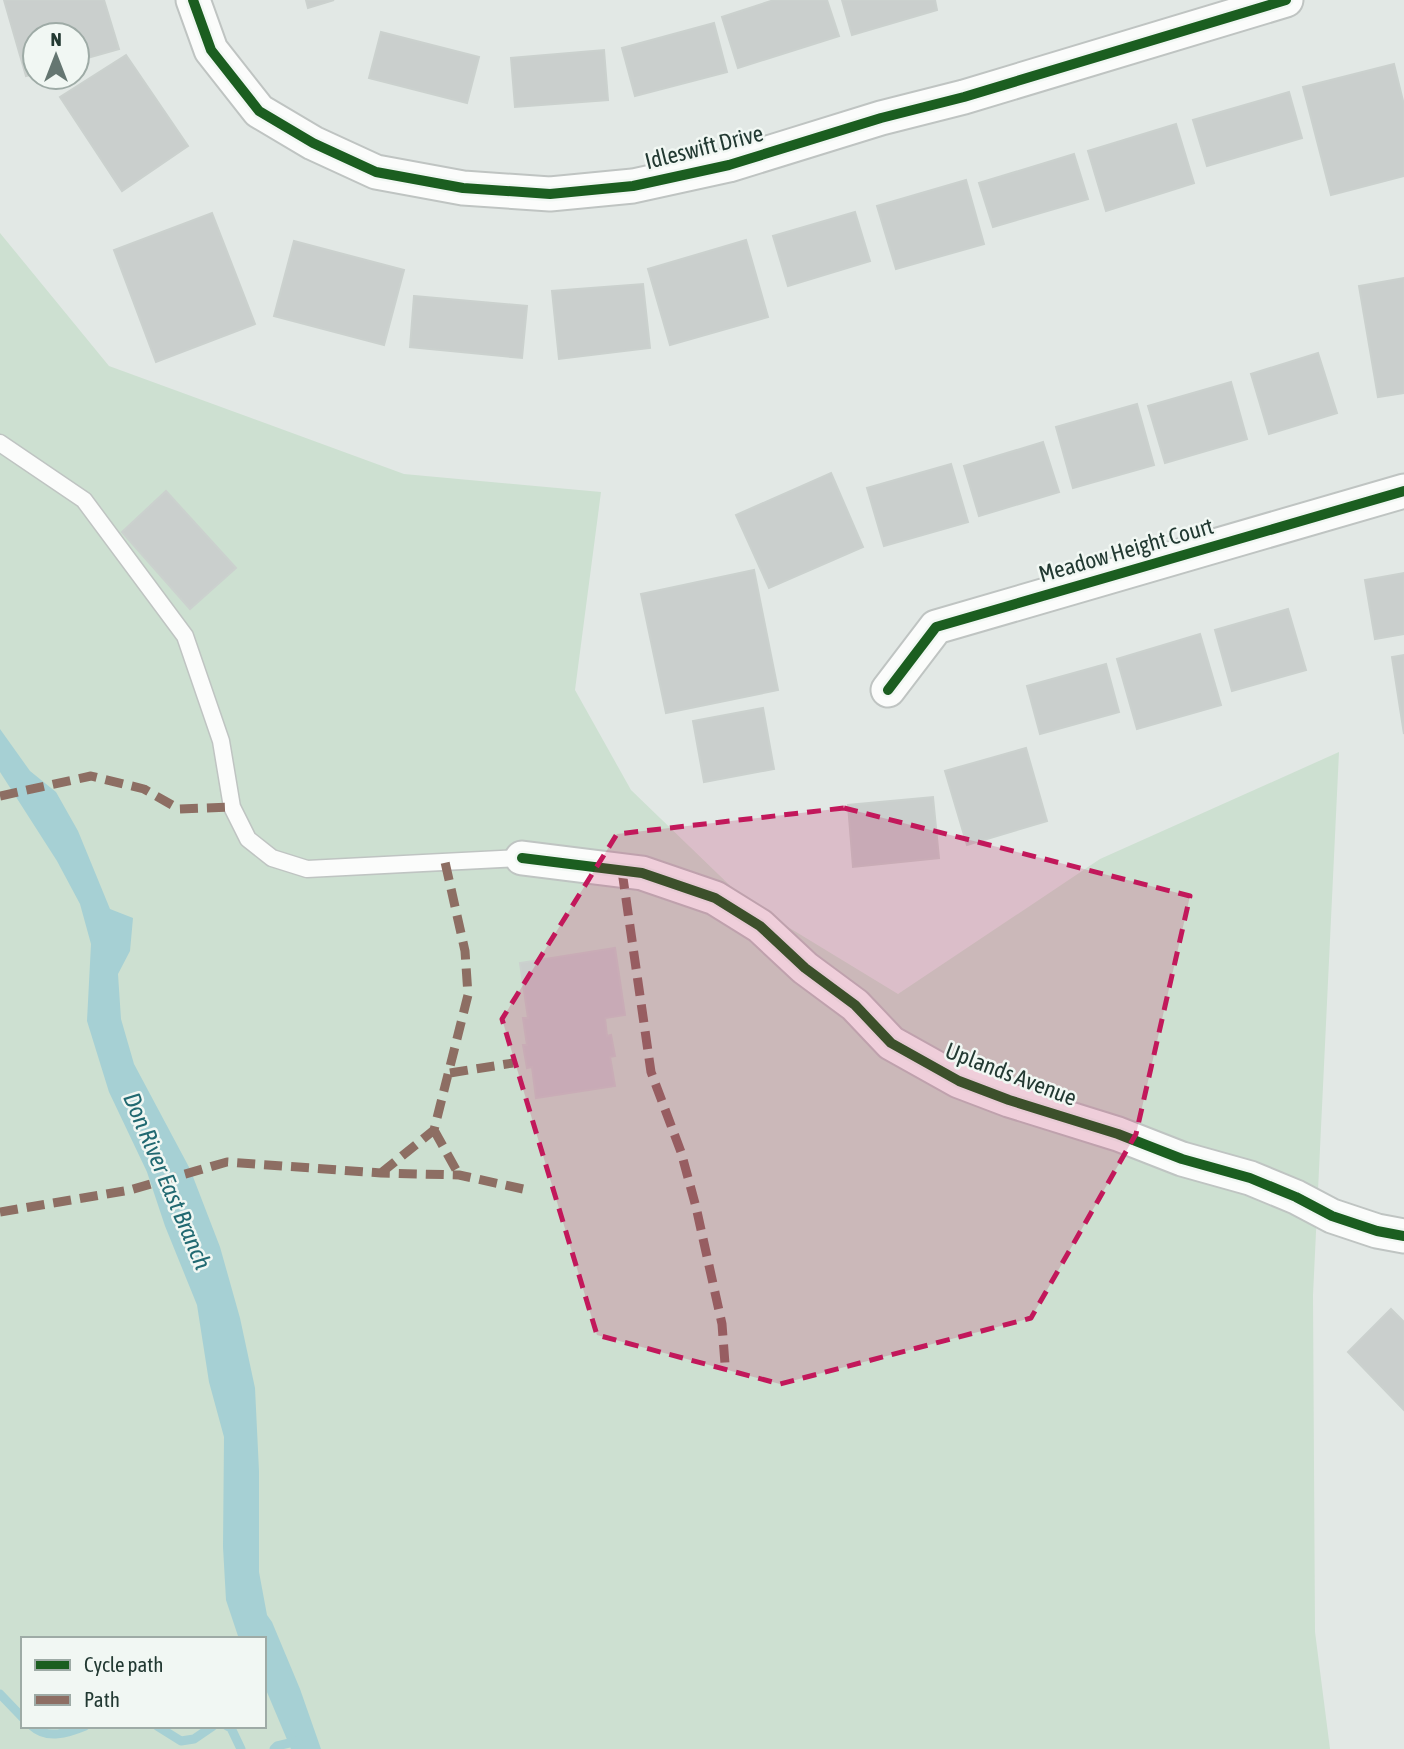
<svg xmlns="http://www.w3.org/2000/svg" width="1404" height="1749" font-family="'Asap Condensed',sans-serif">
	<style>
		.green { fill: #cde0d1; fill-rule: evenodd }
		.water { fill: #a6d0d4 }
		.lines { fill: none; stroke-linecap: round; stroke-linejoin: round }
		.stream { stroke: #a6d0d4; stroke-width: 9 }
		.building { fill: #cacfcd; stroke: #cbd1ce; stroke-width: 2 }
		.lane-casing { stroke: #bfc4c2; stroke-width: 19 }
		.street-casing { stroke: #bfc4c2; stroke-width: 37 }
		.lane { stroke: #fbfcfb; stroke-width: 16 }
		.street { stroke: #fbfcfb; stroke-width: 33 }
		.quiet { stroke: #8d6e63; stroke-width: 9; stroke-dasharray: 18 9; stroke-linecap: butt }
		.cycleway-casing { stroke: #f1f7f3; stroke-width: 15 }
		.cycleway { stroke: #1b5e20; stroke-width: 10 }
		.marked { fill: #c2185b; fill-opacity: 0.2; stroke: #c2185b; stroke-width: 5; stroke-dasharray: 14 9; stroke-linejoin: round }
		.labels { text-anchor: middle; stroke-width: 5; stroke-linejoin: round; paint-order: stroke }
		.street-label { font-size: 23px; fill: #223932; stroke: #f1f7f3 }
		.water-label { font-size: 24px; font-style: italic; fill: #216971; stroke: #f1f7f3 }
	</style>
	<rect width="100%" height="100%" fill="#e2e8e5"/>
	<path class="green" d="M 0,233 L 109,366 L 404,474 L 601,492 L 575,690 L 631,790 L 747,902 L 898,994 L 1100,859 L 1339,752 L 1313,1295 L 1315,1632 L 1330,1749 L 0,1749 ZM 23,1639 L 264,1639 L 264,1726 L 23,1726 Z"/>
	<path class="water" d="M 0,729 L 30,771 L 56,792 L 78,831 L 110,909 L 133,918 L 130,951 L 118,974 L 121,1019 L 134,1064 L 190,1169 L 220,1247 L 240,1318 L 255,1388 L 259,1471 L 259,1572 L 267,1615 L 272,1622 L 300,1689 L 321,1749 L 291,1749 L 264,1685 L 264,1639 L 239,1639 L 226,1600 L 223,1547 L 224,1437 L 209,1382 L 197,1305 L 165,1226 L 147,1172 L 109,1092 L 87,1021 L 91,944 L 80,904 L 57,861 L 0,772 Z"/>
	<g class="lines">
		<path class="stream" d="M 0,1694 L 23,1718
			M 32,1726 C 47,1740 68,1733 85,1726
			M 157,1726 L 181,1741 L 194,1739 L 213,1726
			M 227,1726 L 231,1728 L 241,1749
			M 274,1749 L 277,1746 L 298,1741"/>
	</g>
	<path class="building" d="M 4,0 L 104,0 L 119,49 L 77,61 L 77,35 L 35,35 L 35,74 L 26,76 Z
		M 306,0 L 334,0 L 308,8 Z
		M 774,0 L 827,0 L 839,36 L 738,68 L 722,17 Z
		M 842,0 L 935,0 L 937,10 L 852,35 Z
		M 714,23 L 727,72 L 635,96 L 622,48 Z
		M 381,32 L 479,57 L 467,103 L 369,78 Z
		M 604,50 L 608,100 L 515,107 L 511,58 Z
		M 126,55 L 188,146 L 122,191 L 60,97 Z
		M 1394,64 L 1404,105 L 1404,176 L 1331,195 L 1303,87 Z
		M 1289,92 L 1302,138 L 1207,166 L 1193,120 Z
		M 1176,124 L 1194,183 L 1106,211 L 1088,151 Z
		M 1074,154 L 1088,199 L 993,227 L 979,183 Z
		M 966,180 L 984,244 L 896,269 L 877,206 Z
		M 855,212 L 870,261 L 788,286 L 773,236 Z
		M 212,213 L 255,324 L 156,362 L 114,250 Z
		M 746,240 L 768,317 L 670,345 L 648,269 Z
		M 294,241 L 404,270 L 384,345 L 274,316 Z
		M 1404,278 L 1404,393 L 1378,397 L 1359,286 Z
		M 643,284 L 650,348 L 559,359 L 552,291 Z
		M 414,296 L 527,306 L 522,358 L 410,347 Z
		M 1318,353 L 1337,413 L 1269,434 L 1251,374 Z
		M 1231,382 L 1247,439 L 1165,463 L 1148,406 Z
		M 1137,404 L 1154,465 L 1073,488 L 1056,427 Z
		M 1043,442 L 1059,492 L 979,516 L 964,466 Z
		M 951,464 L 968,522 L 884,546 L 867,488 Z
		M 831,473 L 863,547 L 769,588 L 736,515 Z
		M 166,491 L 236,568 L 190,609 L 122,532 Z
		M 754,570 L 778,690 L 666,713 L 641,594 Z
		M 1404,573 L 1404,634 L 1375,639 L 1365,580 Z
		M 1288,609 L 1306,670 L 1232,691 L 1215,630 Z
		M 1200,634 L 1221,705 L 1137,729 L 1117,659 Z
		M 1404,655 L 1404,734 L 1392,657 Z
		M 1106,664 L 1119,712 L 1040,734 L 1027,686 Z
		M 763,708 L 774,769 L 704,782 L 693,721 Z
		M 1026,748 L 1047,821 L 967,845 L 945,771 Z
		M 933,797 L 939,858 L 853,867 L 848,805 Z
		M 615,948 L 625,1015 L 605,1018 L 607,1036 L 611,1035 L 615,1056 L 610,1057 L 615,1086 L 536,1098 L 532,1067 L 527,1068 L 523,1045 L 527,1045 L 523,1018 L 528,1018 L 520,963 Z
		M 1391,1309 L 1404,1322 L 1404,1410 L 1348,1352 Z"/>
	<g class="lines">
		<defs>
			<path id="lane" d="M 0,443 L 84,500 L 185,636 L 221,741 L 232,807 L 248,839 L 272,858 L 307,869 L 522,858"/>
			<path id="street" d="M 193,0 L 211,50 L 259,111 L 313,143 L 376,172 L 463,188 L 550,194 L 633,186 L 729,165 L 881,118 L 964,97 L 1286,0
				M 888,690 L 936,627 L 1404,491
				M 522,858 L 642,873 L 715,898 L 760,926 L 805,968 L 855,1005 L 891,1043 L 959,1081 L 1009,1100 L 1118,1134 L 1182,1159 L 1250,1178 L 1296,1197 L 1332,1216 L 1377,1231 L 1404,1236"/>
		</defs>
		<use href="#lane" class="lane-casing"/>
		<use href="#street" class="street-casing"/>
		<use href="#lane" class="lane"/>
		<use href="#street" class="street"/>
		<path class="quiet" d="M 0,796 L 91,776 L 144,789 L 179,809 L 232,807
			M 622,871 L 651,1072 L 681,1152 L 696,1207 L 722,1324 L 725,1364
			M 450,1073 L 513,1063
			M 434,1130 L 459,1175
			M 381,1173 L 434,1130 L 468,995 L 465,951 L 445,862
			M 0,1212 L 130,1190 L 227,1162 L 381,1173 L 459,1175 L 523,1189"/>
		<defs>
			<path id="cycleway" d="M 193,0 L 211,50 L 259,111 L 313,143 L 376,172 L 463,188 L 550,194 L 633,186 L 729,165 L 881,118 L 964,97 L 1286,0
				M 888,690 L 936,627 L 1404,491
				M 522,858 L 642,873 L 715,898 L 760,926 L 805,968 L 855,1005 L 891,1043 L 959,1081 L 1009,1100 L 1118,1134 L 1182,1159 L 1250,1178 L 1296,1197 L 1332,1216 L 1377,1231 L 1404,1236"/>
		</defs>
		<use href="#cycleway" class="cycleway-casing"/>
		<use href="#cycleway" class="cycleway"/>
	</g>
	<path class="marked" d="M 844,808 L 1190,896 L 1136,1134 L 1031,1318 L 780,1384 L 597,1335 L 502,1019 L 617,834 Z"/>
	<g class="labels">
		<g class="street-label">
			<text transform="translate(704 147) rotate(-14)" y="8">Idleswift Drive</text>
			<text transform="translate(1126 550) rotate(-16)" y="8">Meadow Height Court</text>
			<text transform="translate(1011 1074) rotate(21)" y="8">Uplands Avenue</text>
		</g>
		<g class="water-label">
			<text transform="translate(167 1181) rotate(67)" y="8">Don River East Branch</text>
		</g>
	</g>
	<rect x="21" y="1637" width="245" height="91" fill="#f1f7f3" stroke="#9eaba6" stroke-width="2"/>
	<rect x="35" y="1660" width="35" height="10" fill="#1b5e20" stroke="#9eaba6" stroke-width="2"/>
	<text x="84" y="1672" font-size="21" fill="#223932">Cycle path</text>
	<rect x="35" y="1695" width="35" height="10" fill="#8d6e63" stroke="#9eaba6" stroke-width="2"/>
	<text x="84" y="1707" font-size="21" fill="#223932">Path</text>
	<g transform="translate(56 56)"><circle r="33" fill="#f1f7f3" stroke="#9eaba6" stroke-width="2"/>
	<path d="M0-5L12 26L0 18L-12 26Z" fill="#657671"/>
	<text y="-10" font-size="19" font-weight="bold" text-anchor="middle" fill="#223932">N</text>
	</g>
</svg>
